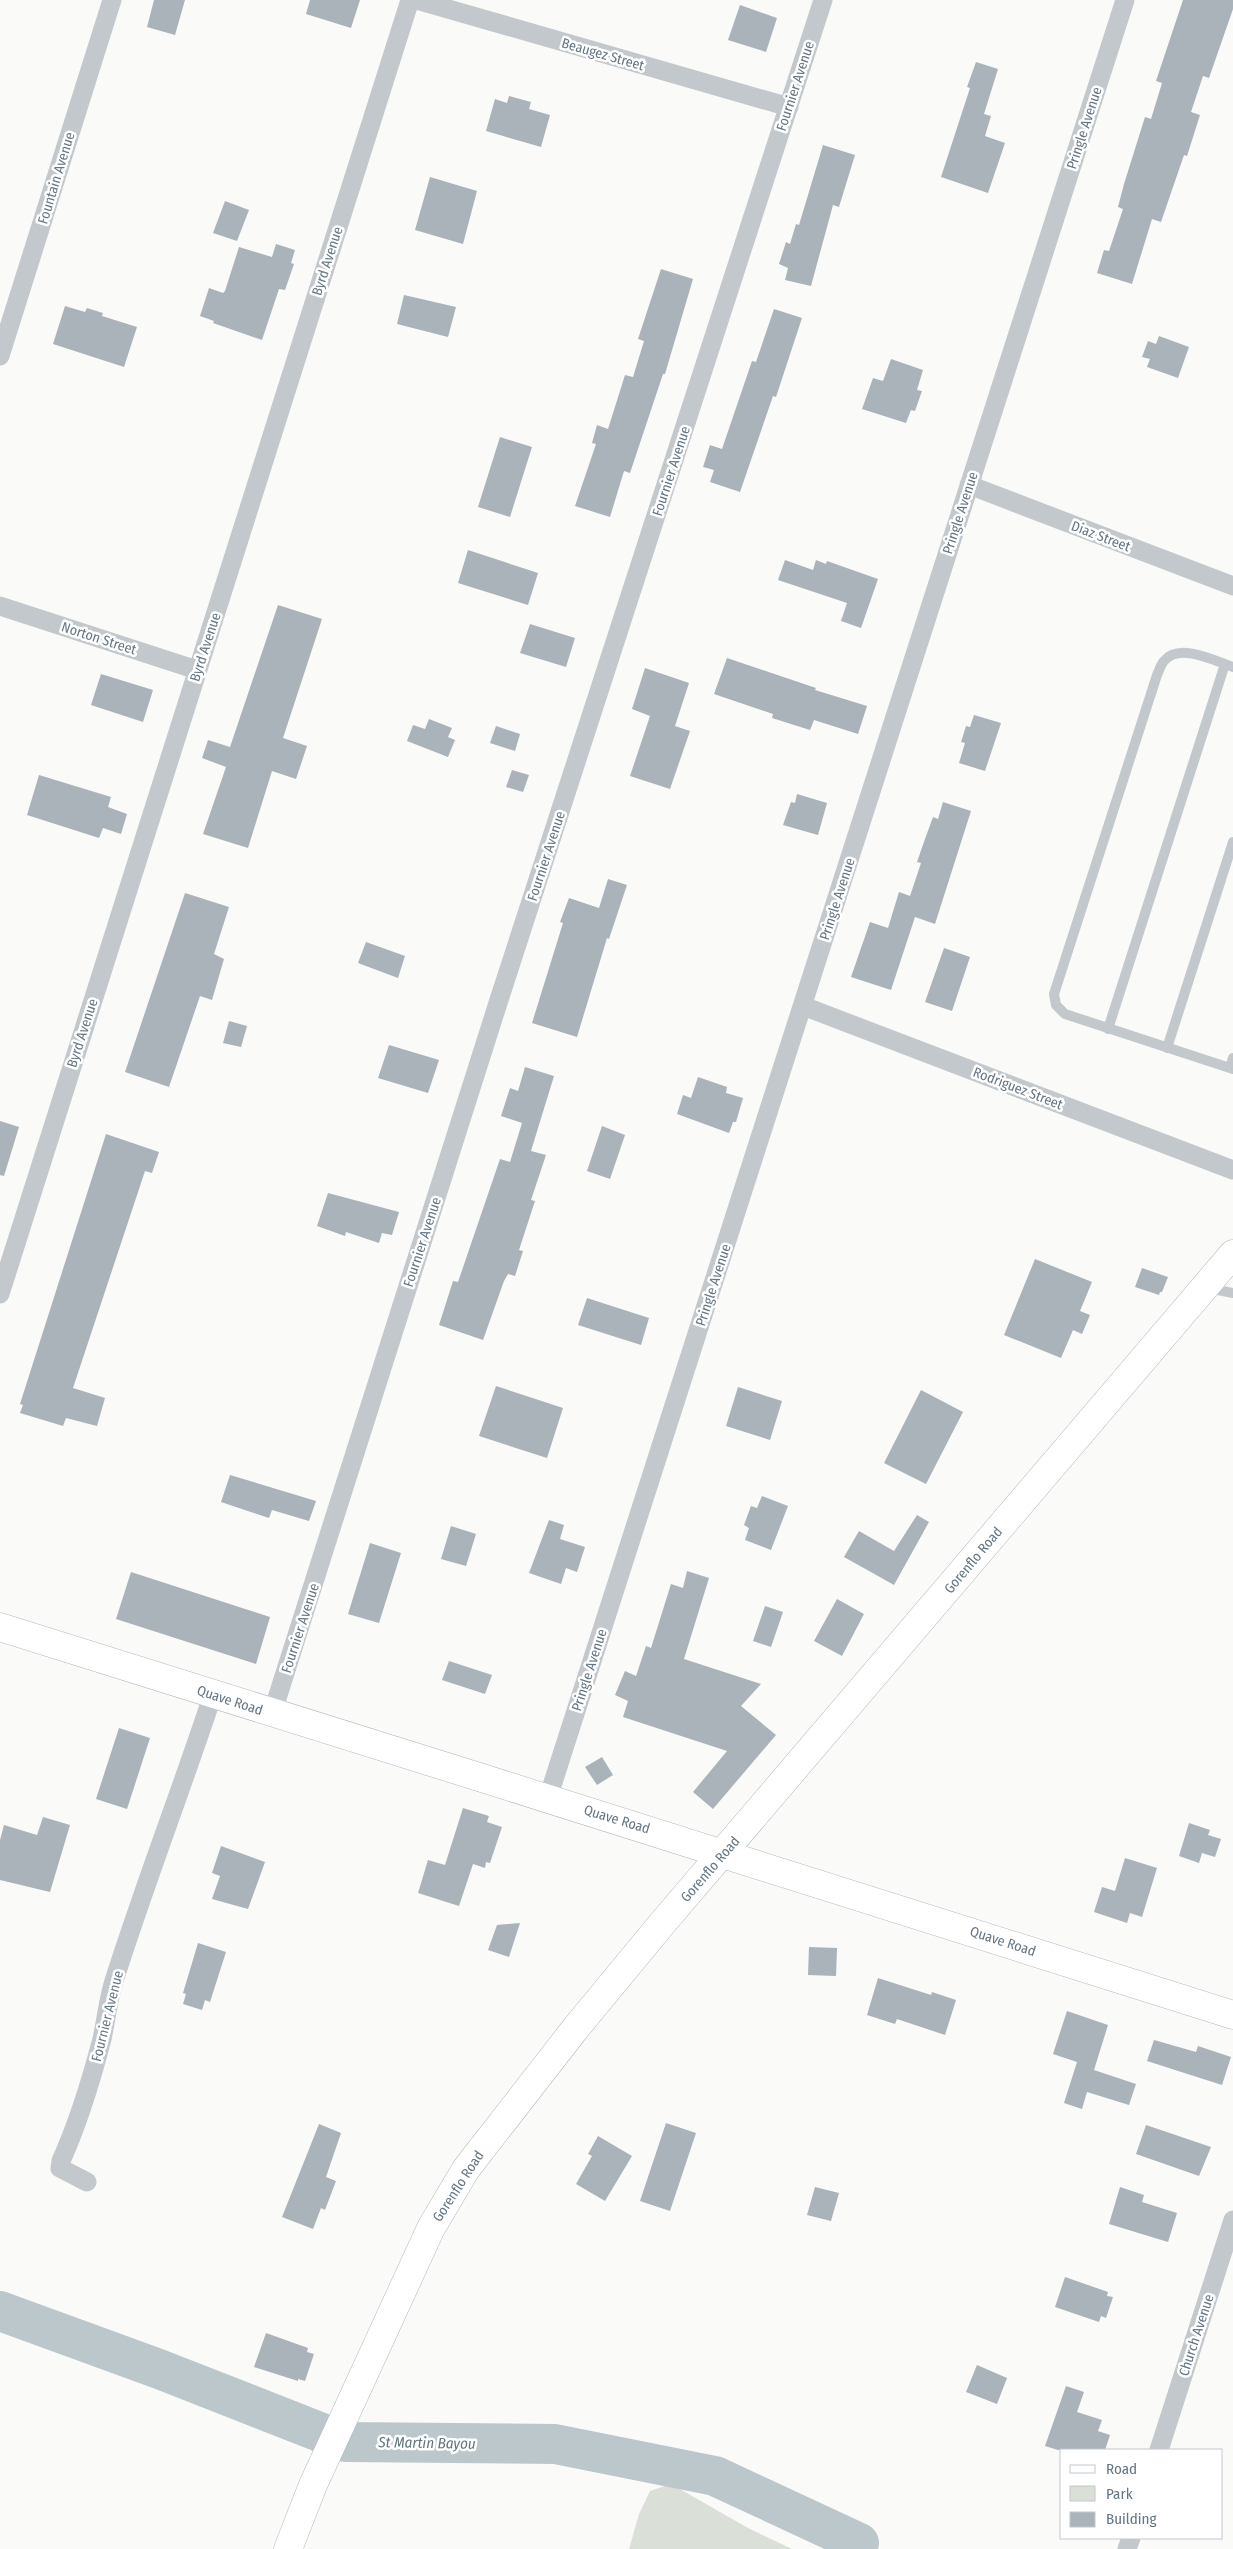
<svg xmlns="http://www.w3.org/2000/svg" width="1233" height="2549" font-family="'Fira Sans Condensed',sans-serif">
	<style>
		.green { fill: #dadfd7 }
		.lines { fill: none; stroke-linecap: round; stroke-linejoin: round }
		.river { stroke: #bbc7cb; stroke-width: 40 }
		.building { fill: #aab3b9 }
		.secondary-casing { stroke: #b3babf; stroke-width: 29 }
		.lane { stroke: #c3c8cc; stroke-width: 10 }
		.street { stroke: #c3c8cc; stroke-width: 19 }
		.secondary { stroke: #fff; stroke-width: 28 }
		.labels { text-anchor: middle; stroke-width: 5; stroke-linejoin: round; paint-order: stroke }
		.street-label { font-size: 14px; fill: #657683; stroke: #fff }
		.water-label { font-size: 15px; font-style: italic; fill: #60757c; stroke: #fff }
	</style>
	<rect width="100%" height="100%" fill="#fafaf8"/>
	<path class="green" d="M 671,2484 L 748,2528 L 792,2549 L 629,2549 L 639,2514 L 650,2491 Z"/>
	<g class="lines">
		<path class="river" d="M 0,2311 L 159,2369 L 345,2442 L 555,2444 L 715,2476 L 859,2543"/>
	</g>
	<path class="building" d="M 154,0 L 185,0 L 175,35 L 147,27 Z
		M 310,0 L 360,0 L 351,28 L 306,14 Z
		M 1183,0 L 1233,0 L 1233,9 L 1209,78 L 1203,76 L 1191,112 L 1200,115 L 1187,156 L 1184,155 L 1161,222 L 1152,219 L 1132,284 L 1097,273 L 1104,250 L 1109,251 L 1123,209 L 1118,207 L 1124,184 L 1145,117 L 1151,119 L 1162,83 L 1156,81 Z
		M 740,5 L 777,18 L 766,52 L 728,40 Z
		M 976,62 L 998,69 L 984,114 L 991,116 L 985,136 L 1005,143 L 988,193 L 941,177 L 970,88 L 967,87 Z
		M 509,96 L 531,102 L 529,109 L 550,115 L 541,147 L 486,131 L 495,99 L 507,103 Z
		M 823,145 L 855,155 L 839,207 L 833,205 L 811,286 L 785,280 L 788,268 L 779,264 L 786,242 L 790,244 L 796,224 L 799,225 Z
		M 430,177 L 477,191 L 463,244 L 415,230 Z
		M 225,201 L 249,210 L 237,241 L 213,233 Z
		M 276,244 L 295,250 L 291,263 L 294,264 L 285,290 L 279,289 L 262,340 L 213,323 L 214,321 L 200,316 L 209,288 L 223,293 L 225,291 L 239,247 L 272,257 Z
		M 661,269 L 693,279 L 665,374 L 663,374 L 630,473 L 624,471 L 610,517 L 575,506 L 596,444 L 592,443 L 597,425 L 608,429 L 625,375 L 633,377 L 644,341 L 638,339 Z
		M 404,295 L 456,307 L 448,337 L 397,324 Z
		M 65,306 L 85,312 L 87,308 L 103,313 L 102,316 L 137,327 L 124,367 L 53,344 Z
		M 774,309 L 802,318 L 776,397 L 773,396 L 740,492 L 710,482 L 714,470 L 703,467 L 710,445 L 722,449 L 752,361 L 756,362 Z
		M 1159,336 L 1189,347 L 1178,378 L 1147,367 L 1150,359 L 1142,357 L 1148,341 L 1156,344 Z
		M 891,359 L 923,370 L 917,390 L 922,391 L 915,411 L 911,410 L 906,423 L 862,409 L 873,378 L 883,381 Z
		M 500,437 L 532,447 L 510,517 L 478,507 Z
		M 468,550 L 538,573 L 528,605 L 458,583 Z
		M 785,560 L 813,570 L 816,560 L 826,564 L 827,561 L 878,579 L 861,628 L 841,621 L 847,603 L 778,580 Z
		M 278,605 L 322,619 L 283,738 L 307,746 L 296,779 L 272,771 L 248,848 L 203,834 L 226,767 L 202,758 L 208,740 L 230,747 Z
		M 530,624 L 575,638 L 566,667 L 520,653 Z
		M 727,658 L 816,688 L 815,690 L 867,706 L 858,734 L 814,720 L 810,730 L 772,718 L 773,714 L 714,694 Z
		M 645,668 L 689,683 L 675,726 L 690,731 L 670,789 L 630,776 L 650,716 L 632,709 Z
		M 101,674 L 153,690 L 143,722 L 91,705 Z
		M 974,715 L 1001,723 L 985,771 L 959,763 L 965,743 L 961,742 L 966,726 L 970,727 Z
		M 429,719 L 452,728 L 448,737 L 455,740 L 448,757 L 407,741 L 413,725 L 425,729 Z
		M 496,726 L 520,734 L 515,751 L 490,743 Z
		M 512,770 L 529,775 L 523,792 L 506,787 Z
		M 39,775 L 111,797 L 108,807 L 127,814 L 121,834 L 103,828 L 99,838 L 27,815 Z
		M 797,794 L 827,803 L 818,835 L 783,825 L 791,802 L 795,803 Z
		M 943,802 L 971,811 L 935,924 L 915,917 L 891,990 L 851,977 L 870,922 L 888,928 L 899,892 L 910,896 L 921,863 L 917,862 L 925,839 L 933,817 L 938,819 Z
		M 608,879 L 627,885 L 609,939 L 607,938 L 577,1037 L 532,1023 L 563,923 L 560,922 L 569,898 L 599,908 Z
		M 185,893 L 229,907 L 214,954 L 224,959 L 212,1000 L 200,996 L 169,1087 L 125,1072 Z
		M 366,942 L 405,956 L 398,978 L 358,963 Z
		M 944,948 L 970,957 L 952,1011 L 925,1002 Z
		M 229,1021 L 247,1026 L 241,1047 L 223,1043 Z
		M 389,1045 L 439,1060 L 428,1093 L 378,1078 Z
		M 525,1067 L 554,1076 L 531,1151 L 546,1155 L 531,1200 L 535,1201 L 519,1250 L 523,1251 L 515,1276 L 508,1274 L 504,1281 L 483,1340 L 439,1325 L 453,1281 L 458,1282 L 500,1159 L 510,1162 L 522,1123 L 501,1116 L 510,1088 L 518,1091 Z
		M 698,1077 L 727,1087 L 726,1093 L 743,1098 L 736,1122 L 733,1122 L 729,1133 L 677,1114 L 683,1095 L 691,1098 Z
		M 0,1121 L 19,1127 L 4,1176 L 0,1175 Z
		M 602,1126 L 625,1135 L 610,1179 L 587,1171 Z
		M 106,1134 L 159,1152 L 152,1173 L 145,1171 L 73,1388 L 105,1398 L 97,1426 L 66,1418 L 63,1426 L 20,1413 L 23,1405 L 20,1404 Z
		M 328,1193 L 399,1212 L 392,1235 L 382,1233 L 379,1243 L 346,1232 L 345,1236 L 317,1226 Z
		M 1035,1259 L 1092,1282 L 1080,1311 L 1090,1315 L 1082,1334 L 1073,1330 L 1061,1358 L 1004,1335 Z
		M 1142,1268 L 1168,1277 L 1162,1292 L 1160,1292 L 1159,1295 L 1135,1287 Z
		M 587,1298 L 649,1318 L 641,1345 L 578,1325 Z
		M 496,1386 L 563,1408 L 547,1458 L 479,1436 Z
		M 738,1387 L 782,1401 L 770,1440 L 726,1426 Z
		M 921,1390 L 963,1412 L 926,1484 L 884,1463 Z
		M 230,1475 L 316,1501 L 309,1521 L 272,1510 L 269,1518 L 221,1502 Z
		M 762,1496 L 788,1506 L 771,1550 L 745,1540 L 749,1528 L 744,1525 L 751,1506 L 757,1508 Z
		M 917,1515 L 929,1522 L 894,1585 L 844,1557 L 859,1531 L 894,1551 Z
		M 549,1520 L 564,1525 L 560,1539 L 585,1547 L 577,1572 L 566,1568 L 561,1584 L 529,1573 Z
		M 451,1526 L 476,1534 L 466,1566 L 441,1559 Z
		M 370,1543 L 401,1553 L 379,1623 L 348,1614 Z
		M 687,1571 L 709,1578 L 684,1659 L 761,1684 L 741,1706 L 776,1735 L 713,1809 L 693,1792 L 727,1751 L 623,1717 L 628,1701 L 615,1695 L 625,1671 L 636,1676 L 646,1646 L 651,1648 L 671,1584 L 683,1588 Z
		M 131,1572 L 270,1617 L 256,1664 L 116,1619 Z
		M 837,1599 L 864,1614 L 842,1656 L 814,1641 Z
		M 765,1606 L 783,1612 L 771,1647 L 753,1641 Z
		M 449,1661 L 492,1675 L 485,1694 L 442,1680 Z
		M 119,1728 L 150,1738 L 127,1809 L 96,1799 Z
		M 602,1757 L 613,1775 L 597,1785 L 585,1767 Z
		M 463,1808 L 489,1816 L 487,1822 L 502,1827 L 490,1863 L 486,1862 L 485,1868 L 473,1864 L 459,1906 L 418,1893 L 428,1860 L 445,1865 Z
		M 43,1817 L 70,1825 L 50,1892 L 0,1880 L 0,1840 L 4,1825 L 37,1835 Z
		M 1189,1823 L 1210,1830 L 1208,1835 L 1221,1839 L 1215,1857 L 1202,1853 L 1199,1863 L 1179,1856 Z
		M 221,1846 L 265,1862 L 248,1909 L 212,1899 L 220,1876 L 212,1873 Z
		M 1125,1858 L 1157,1868 L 1142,1917 L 1130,1913 L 1127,1923 L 1094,1912 L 1102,1887 L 1115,1891 Z
		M 520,1923 L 509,1957 L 488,1950 L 497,1925 Z
		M 198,1943 L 226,1952 L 210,2002 L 205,2000 L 202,2010 L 183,2004 L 186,1994 L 183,1993 Z
		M 809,1947 L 837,1948 L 836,1976 L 808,1975 Z
		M 878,1978 L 931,1995 L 932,1992 L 956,2000 L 945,2035 L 897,2019 L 895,2024 L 867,2015 Z
		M 1067,2011 L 1108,2025 L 1094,2070 L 1136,2084 L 1129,2105 L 1087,2092 L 1082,2109 L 1064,2103 L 1077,2062 L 1053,2054 Z
		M 1154,2040 L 1196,2052 L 1198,2046 L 1231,2057 L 1222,2085 L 1147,2061 Z
		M 666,2123 L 696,2133 L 670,2211 L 640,2201 Z
		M 319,2124 L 341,2133 L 326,2177 L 336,2181 L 325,2210 L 321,2208 L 313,2229 L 282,2217 Z
		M 1146,2125 L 1211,2147 L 1199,2176 L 1136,2154 Z
		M 598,2136 L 632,2156 L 605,2201 L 576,2184 L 592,2156 L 588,2154 Z
		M 815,2187 L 839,2193 L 831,2221 L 807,2215 Z
		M 1120,2187 L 1144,2195 L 1142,2202 L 1177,2213 L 1168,2242 L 1109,2224 Z
		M 1065,2277 L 1108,2292 L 1107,2296 L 1113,2297 L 1106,2318 L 1101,2316 L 1099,2322 L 1055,2307 Z
		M 266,2333 L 308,2348 L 307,2352 L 314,2354 L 305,2381 L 298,2379 L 298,2381 L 254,2367 Z
		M 977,2365 L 1007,2378 L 997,2404 L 966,2392 Z
		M 1066,2386 L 1084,2392 L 1077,2412 L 1102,2420 L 1098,2431 L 1110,2435 L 1105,2450 L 1058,2450 L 1045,2446 Z"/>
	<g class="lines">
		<defs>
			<path id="secondary" d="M 0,1627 C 411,1756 823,1884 1233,2015
				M 288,2549 L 313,2485 L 431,2228 L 466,2169 L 575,2029 L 660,1926 L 1233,1254"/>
		</defs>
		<use href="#secondary" class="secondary-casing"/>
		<path class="lane" d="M 1233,667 C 1215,661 1179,642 1164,661 C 1161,664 1159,671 1157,675 L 1054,994 L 1056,1005 L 1065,1014 L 1233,1069
			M 1108,1029 L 1225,664
			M 1167,1048 L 1233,842
			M 1230,1068 L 1233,1058
			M 1208,1288 L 1233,1293"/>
		<path class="street" d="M 417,0 L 789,107
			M 0,356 L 112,0
			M 969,485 L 1233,586
			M 0,606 L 197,670
			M 803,1006 L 1233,1170
			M 0,1294 L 410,0
			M 272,1714 L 498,1003 L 823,0
			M 548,1798 L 1125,0
			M 87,2182 L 60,2168 L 61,2161 C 79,2121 91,2081 102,2039 C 106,2020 108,2002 113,1984 C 144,1886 181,1791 213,1694
			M 1159,2450 L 1233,2220
			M 1127,2549 L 1131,2538"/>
		<use href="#secondary" class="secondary"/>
	</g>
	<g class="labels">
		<g class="street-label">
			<text transform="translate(603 54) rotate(16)" y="5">Beaugez Street</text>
			<text transform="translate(795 86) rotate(-72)" y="5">Fournier Avenue</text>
			<text transform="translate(1084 128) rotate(-72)" y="5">Pringle Avenue</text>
			<text transform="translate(56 178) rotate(-73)" y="5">Fountain Avenue</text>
			<text transform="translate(327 261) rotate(-72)" y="5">Byrd Avenue</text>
			<text transform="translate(671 471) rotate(-72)" y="5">Fournier Avenue</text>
			<text transform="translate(960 513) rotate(-72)" y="5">Pringle Avenue</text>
			<text transform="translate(1101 536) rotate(21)" y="5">Diaz Street</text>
			<text transform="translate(99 638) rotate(18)" y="5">Norton Street</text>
			<text transform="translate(205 647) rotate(-72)" y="5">Byrd Avenue</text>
			<text transform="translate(546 856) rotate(-72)" y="5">Fournier Avenue</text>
			<text transform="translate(837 899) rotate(-72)" y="5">Pringle Avenue</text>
			<text transform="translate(82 1033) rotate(-72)" y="5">Byrd Avenue</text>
			<text transform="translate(1018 1088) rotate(21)" y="5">Rodriguez Street</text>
			<text transform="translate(422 1242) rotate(-72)" y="5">Fournier Avenue</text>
			<text transform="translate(713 1285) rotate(-72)" y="5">Pringle Avenue</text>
			<text transform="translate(973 1560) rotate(-50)" y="5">Gorenflo Road</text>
			<text transform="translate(300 1628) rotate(-72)" y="5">Fournier Avenue</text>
			<text transform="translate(589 1670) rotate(-72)" y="5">Pringle Avenue</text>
			<text transform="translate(230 1700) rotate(18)" y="5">Quave Road</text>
			<text transform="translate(617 1819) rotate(17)" y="5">Quave Road</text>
			<text transform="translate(710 1869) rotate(-49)" y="5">Gorenflo Road</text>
			<text transform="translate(1003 1941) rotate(18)" y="5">Quave Road</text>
			<text transform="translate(107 2016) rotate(-76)" y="5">Fournier Avenue</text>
			<text transform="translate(458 2186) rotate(-57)" y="5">Gorenflo Road</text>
			<text transform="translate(1196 2335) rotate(-72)" y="5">Church Avenue</text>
		</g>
		<g class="water-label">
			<text transform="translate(427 2443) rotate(1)" y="5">St Martin Bayou</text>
		</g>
	</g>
	<rect x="1060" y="2449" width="162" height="90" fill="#ffffff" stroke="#c1c8cd"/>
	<rect x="1070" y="2465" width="25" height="8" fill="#ffffff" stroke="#c1c8cd"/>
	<text x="1106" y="2474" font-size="15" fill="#657683">Road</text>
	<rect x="1070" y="2486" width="25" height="15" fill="#dadfd7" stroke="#c1c8cd"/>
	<text x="1106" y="2499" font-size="15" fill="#657683">Park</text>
	<rect x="1070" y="2512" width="25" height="15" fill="#aab3b9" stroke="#c1c8cd"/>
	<text x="1106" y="2524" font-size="15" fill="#657683">Building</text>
</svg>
